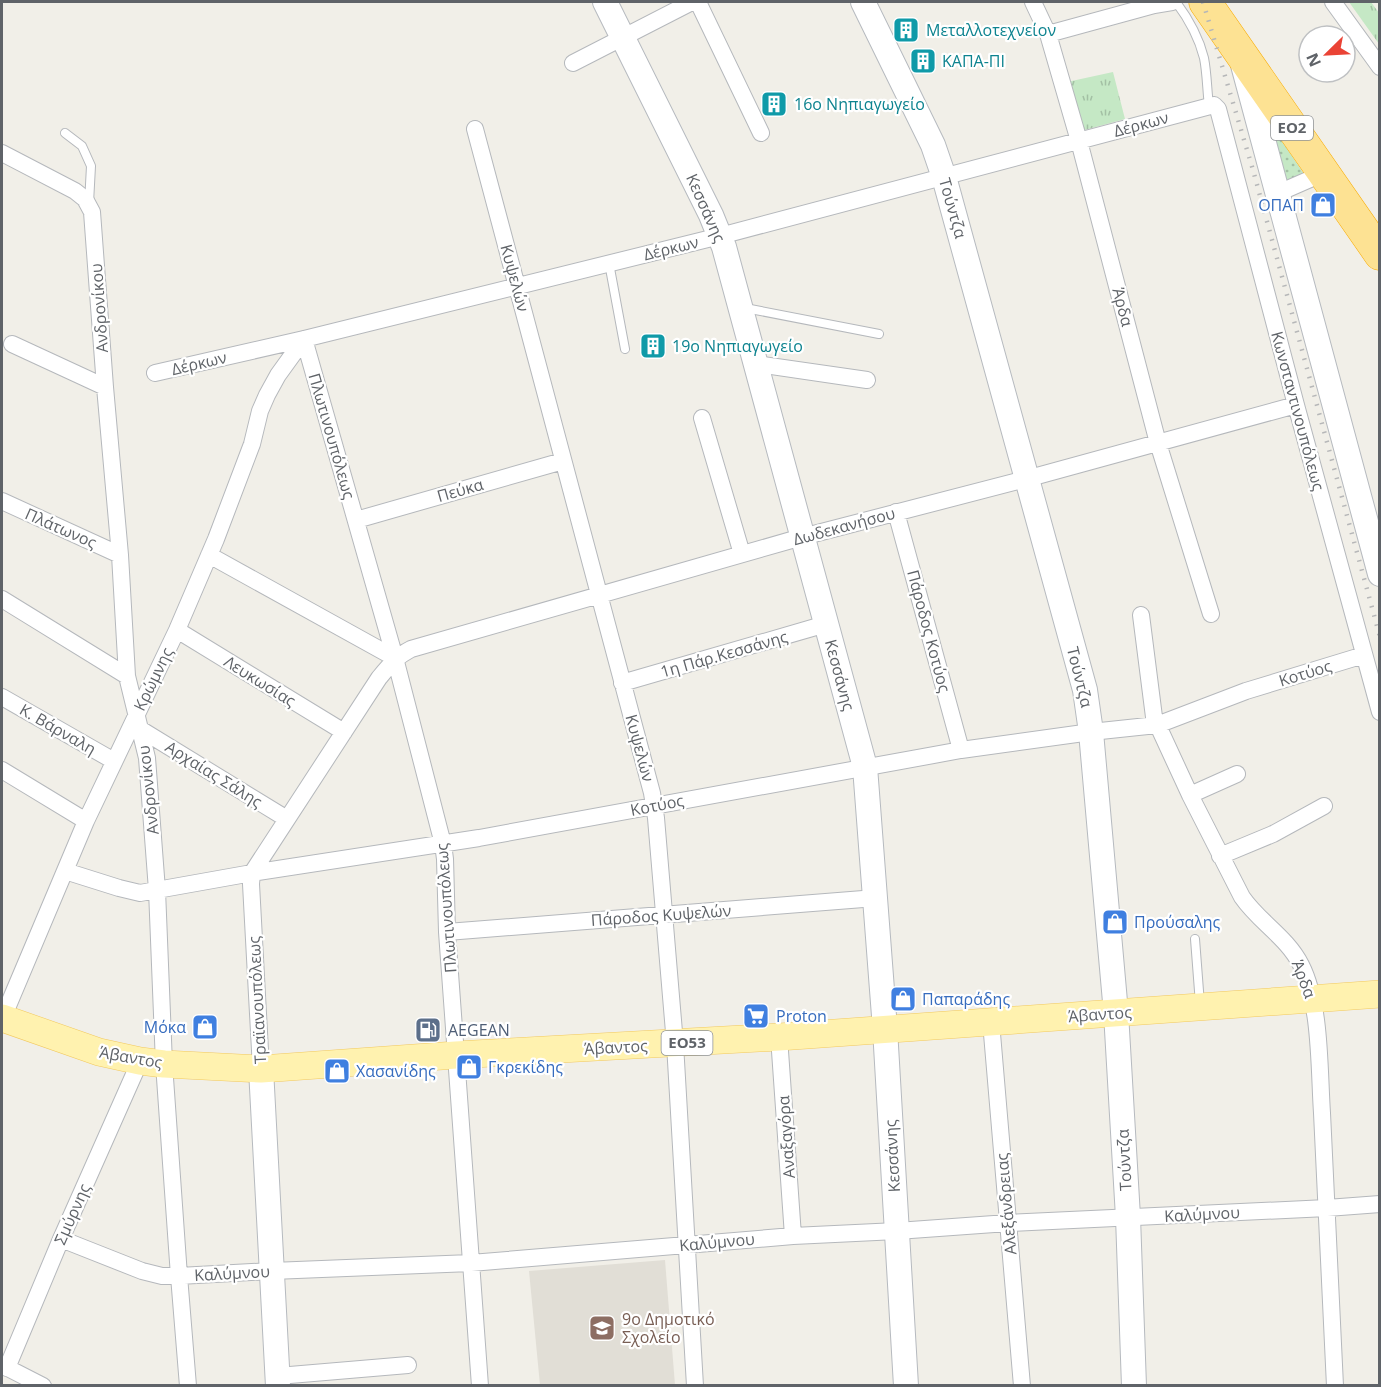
<svg xmlns="http://www.w3.org/2000/svg" width="1381" height="1387" font-family="'Open Sans',sans-serif">
	<style>
		.education { fill: #e1ded6 }
		.grass { fill: url(#grass-dots) }
		.park { fill: url(#park-tufts) }
		.lines { fill: none; stroke-linecap: round; stroke-linejoin: round }
		.lane-casing { stroke: #b5b8bc; stroke-width: 10 }
		.street-casing { stroke: #b5b8bc; stroke-width: 18 }
		.secondary-casing { stroke: #b6babf; stroke-width: 26 }
		.primary-casing { stroke: #f2c960; stroke-width: 28 }
		.highway-casing { stroke: #f9ab00; stroke-width: 33 }
		.lane { stroke: #fff; stroke-width: 8 }
		.street { stroke: #fff; stroke-width: 16 }
		.secondary { stroke: #fff; stroke-width: 24 }
		.primary { stroke: #fff2af; stroke-width: 27 }
		.highway { stroke: #fde293; stroke-width: 32 }
		.rail { stroke: #b6b7b8; stroke-width: 4.5; stroke-dasharray: 1.5 8; stroke-linecap: butt }
		.labels { text-anchor: middle; stroke-width: 4.5; stroke-linejoin: round; paint-order: stroke }
		.shield { fill: #fff; stroke: #8f9295; stroke-width: 1.5 }
		.shield-label { font-size: 15px; font-weight: bold; fill: #5f6368 }
		.culture-label { font-size: 16px; fill: #0d838f; stroke: #fff; text-anchor: start }
		.street-label { font-size: 16px; fill: #5f6368; stroke: #fff }
		.shop-label { font-size: 16px; fill: #366cbe; stroke: #fff; text-anchor: start }
		.service-label { font-size: 16px; fill: #4e5e75; stroke: #fff; text-anchor: start }
		.education-label { font-size: 16px; fill: #785e54; stroke: #fff; text-anchor: start }
	</style>
	<defs>
		<pattern id="grass-dots" width="8" height="8" patternUnits="userSpaceOnUse" patternTransform="scale(1.5)"><rect width="8" height="8" fill="#c5e8c5"/><path d="M2 2h.1M6 6h.1" fill="none" stroke="#a3c0a4" stroke-width="1.8" stroke-linecap="round"/></pattern>
		<pattern id="park-tufts" width="24" height="20" patternUnits="userSpaceOnUse" patternTransform="scale(1.5)"><rect width="24" height="20" fill="#c5e8c5"/><path d="M3 7l-1-3M5 7V3M7 7l1-3M15 17l-1-3M17 17v-4M19 17l1-3" fill="none" stroke="#a3c0a4"/></pattern>
	</defs>
	<rect width="100%" height="100%" fill="#f1efe8"/>
	<path class="education" d="M 665,1260 L 675,1385 L 540,1385 L 529,1271 Z"/>
	<path class="grass" d="M 1267,119 L 1304,174 L 1283,183 Z"/>
	<path class="park" d="M 1349,2 L 1371,2 L 1379,13 L 1379,44 Z
		M 1113,72 L 1125,119 L 1081,131 L 1067,82 Z"/>
	<g class="lines">
		<defs>
			<path id="lane" d="M 1176,2 C 1188,18 1199,38 1204,58 C 1207,73 1207,90 1209,106
				M 65,133 L 82,146 L 91,166 L 89,203
				M 609,263 L 625,349
				M 745,308 L 879,334
				M 1195,939 L 1200,1004"/>
			<path id="street" d="M 698,2 L 761,133
				M 1033,2 L 1048,34 L 1079,141 L 1158,443 L 1211,614
				M 1333,2 L 1380,67
				M 1048,34 L 1154,5 L 1172,2
				M 573,63 L 692,2
				M 475,129 L 652,793 L 656,818 L 675,1044 L 695,1386
				M 2,153 L 75,191 L 85,199 L 92,212 L 105,387 L 120,555 L 127,676 L 147,758 L 157,890 L 164,1064 L 179,1276 L 188,1386
				M 1276,194 L 1324,173
				M 304,339 L 395,658 L 443,844 L 445,859 L 447,932 L 480,1386
				M 12,344 L 105,387
				M 757,364 L 867,380
				M 155,373 L 304,339 L 720,236 L 1214,105 L 1218,109 L 1296,405 L 1380,712
				M 702,418 L 742,554
				M 2,501 L 120,555
				M 896,512 L 961,750
				M 356,520 L 563,461
				M 209,555 L 395,658
				M 2,599 L 127,676
				M 1141,615 L 1154,717 L 1190,795 L 1242,897 C 1259,922 1287,937 1301,965 C 1321,1004 1319,1069 1322,1113 C 1327,1204 1331,1295 1335,1386
				M 177,630 L 344,732
				M 622,683 L 826,624
				M 2,697 L 114,761
				M 140,729 L 287,819
				M 2,770 L 86,821
				M 1190,795 L 1237,774
				M 1220,856 L 1273,834 L 1324,806
				M 65,871 L 119,888 L 140,893 L 252,873 L 479,838 L 961,750 L 1091,732 L 1157,725 L 1246,691 L 1364,655
				M 447,932 L 876,898
				M 2,1020 L 86,821 L 177,630 L 216,539 L 252,444 L 260,411 L 267,395 L 278,375 L 304,339
				M 991,1022 L 1022,1386
				M 779,1037 L 793,1236
				M 261,1069 L 251,884 L 252,873 L 379,678 C 389,666 397,656 411,649 L 802,537 L 1026,479 L 1296,405
				M 61,1239 L 142,1271 L 162,1276 L 179,1276 L 272,1271 L 471,1263 L 793,1236 L 897,1231 L 1008,1223 L 1327,1208 L 1380,1204
				M 2,1365 L 43,1386
				M 7,1368 L 61,1239 L 140,1061
				M 278,1376 L 408,1365"/>
			<path id="secondary" d="M 605,2 L 711,215 L 724,247 L 865,767 L 885,1029 L 906,1386
				M 863,2 L 933,145 L 944,177 L 1085,690 L 1091,732 L 1116,1013 L 1128,1217 L 1134,1386
				M 1243,65 L 1380,574
				M 261,1069 L 278,1386"/>
			<path id="primary" d="M 2,1018 L 99,1052 L 140,1061 L 164,1064 L 261,1069 L 456,1055 L 779,1037 L 1380,994"/>
			<path id="highway" d="M 1205,2 L 1380,254"/>
		</defs>
		<use href="#lane" class="lane-casing"/>
		<use href="#street" class="street-casing"/>
		<use href="#secondary" class="secondary-casing"/>
		<use href="#primary" class="primary-casing"/>
		<use href="#highway" class="highway-casing"/>
		<use href="#lane" class="lane"/>
		<use href="#street" class="street"/>
		<use href="#secondary" class="secondary"/>
		<use href="#primary" class="primary"/>
		<use href="#highway" class="highway"/>
		<path class="rail" d="M 1203,2 L 1253,170 L 1380,637"/>
	</g>
	<defs>
		<symbol id="building-square" viewBox="-11 -11 22 22"><rect x="-9" y="-9" width="18" height="18" rx="4" fill="#0f9aa8" stroke="#fff"/><path d="M-4-6H4V6H1V3H-1V6H-4ZM-2.5-4.3h1.7v1.8h-1.7ZM.8-4.3h1.7v1.8H.8ZM-2.5-1h1.7V.8h-1.7ZM.8-1h1.7V.8H.8Z" fill="#fff"/></symbol>
		<symbol id="shop-square" viewBox="-11 -11 22 22"><rect x="-9" y="-9" width="18" height="18" rx="4" fill="#3f7fe0" stroke="#fff"/><path d="M-5-2.5h2.3a2.7 3.5 0 0 1 5.4 0H5L5.5 6h-11ZM-1.5-2.5h3a1.5 2.3 0 0 0-3 0Z" fill="#fff"/></symbol>
		<symbol id="supermarket-square" viewBox="-11 -11 22 22"><rect x="-9" y="-9" width="18" height="18" rx="4" fill="#3f7fe0" stroke="#fff"/><path d="M-6-5.5h2.5l.6 2H6L4.5 2H-2.5L-4.4-4H-6ZM-1.5 3.2a1.3 1.3 0 1 0 .1 0ZM3 3.2a1.3 1.3 0 1 0 .1 0Z" fill="#fff"/></symbol>
		<symbol id="fuel-square" viewBox="-11 -11 22 22"><rect x="-9" y="-9" width="18" height="18" rx="4" fill="#5c6f8a" stroke="#fff"/><path d="M-5.5-6h7V0h2V4h1.3V-2.5L3-4.5l.8-.8L6-3V5H2.5V1h-1V6h-7ZM-4.2-4.7v3.2H.2V-4.7Z" fill="#fff"/></symbol>
		<symbol id="school-square" viewBox="-11 -11 22 22"><rect x="-9" y="-9" width="18" height="18" rx="4" fill="#8d6e63" stroke="#fff"/><path d="M0-5L7-2L0 1L-7-2ZM-4 1L0 2.5L4 1V4Q0 6-4 4Z" fill="#fff"/></symbol>
	</defs>
	<g fill-rule="evenodd">
		<use href="#building-square" x="891" y="15" width="30" height="30"/>
		<use href="#building-square" x="908" y="46" width="30" height="30"/>
		<use href="#building-square" x="759" y="89" width="30" height="30"/>
		<use href="#shop-square" x="1308" y="190" width="30" height="30"/>
		<use href="#building-square" x="638" y="331" width="30" height="30"/>
		<use href="#shop-square" x="1100" y="907" width="30" height="30"/>
		<use href="#shop-square" x="888" y="984" width="30" height="30"/>
		<use href="#supermarket-square" x="741" y="1001" width="30" height="30"/>
		<use href="#shop-square" x="190" y="1012" width="30" height="30"/>
		<use href="#fuel-square" x="413" y="1015" width="30" height="30"/>
		<use href="#shop-square" x="454" y="1052" width="30" height="30"/>
		<use href="#shop-square" x="322" y="1056" width="30" height="30"/>
		<use href="#school-square" x="587" y="1313" width="30" height="30"/>
	</g>
	<g class="labels">
		<g class="shield">
			<rect x="1271" y="116" width="42" height="24" rx="4.5"/>
			<rect x="661.5" y="1031" width="51" height="24" rx="4.5"/>
		</g>
		<g class="shield-label">
			<text x="1292" y="133">ΕΟ2</text>
			<text x="687" y="1048">ΕΟ53</text>
		</g>
		<g class="culture-label">
			<text x="926" y="36">Μεταλλοτεχνείον</text>
			<text x="942" y="67">ΚΑΠΑ-ΠΙ</text>
			<text x="794" y="110">16ο Νηπιαγωγείο</text>
			<text x="672" y="352">19ο Νηπιαγωγείο</text>
		</g>
		<g class="street-label">
			<text transform="translate(1141 124) rotate(-15)" y="6">Δέρκων</text>
			<text transform="translate(706 208) rotate(66)" y="6">Κεσσάνης</text>
			<text transform="translate(953 208) rotate(74)" y="6">Τούντζα</text>
			<text transform="translate(671 248) rotate(-14)" y="6">Δέρκων</text>
			<text transform="translate(515 278) rotate(75)" y="6">Κυψελών</text>
			<text transform="translate(1123 307) rotate(75)" y="6">Άρδα</text>
			<text transform="translate(99 308) rotate(-94)" y="6">Ανδρονίκου</text>
			<text transform="translate(199 363) rotate(-13)" y="6">Δέρκων</text>
			<text transform="translate(1298 411) rotate(75)" y="6">Κωνσταντινουπόλεως</text>
			<text transform="translate(332 436) rotate(74)" y="6">Πλωτινουπόλεως</text>
			<text transform="translate(460 490) rotate(-16)" y="6">Πεύκα</text>
			<text transform="translate(844 526) rotate(-15)" y="6">Δωδεκανήσου</text>
			<text transform="translate(61 528) rotate(24)" y="6">Πλάτωνος</text>
			<text transform="translate(929 631) rotate(75)" y="6">Πάροδος Κοτύος</text>
			<text transform="translate(724 654) rotate(-16)" y="6">1η Πάρ.Κεσσάνης</text>
			<text transform="translate(1305 673) rotate(-17)" y="6">Κοτύος</text>
			<text transform="translate(840 675) rotate(75)" y="6">Κεσσάνης</text>
			<text transform="translate(1080 677) rotate(76)" y="6">Τούντζα</text>
			<text transform="translate(153 679) rotate(-64)" y="6">Κρώμνης</text>
			<text transform="translate(260 681) rotate(32)" y="6">Λευκωσίας</text>
			<text transform="translate(58 729) rotate(30)" y="6">Κ. Βάρναλη</text>
			<text transform="translate(640 748) rotate(75)" y="6">Κυψελών</text>
			<text transform="translate(214 774) rotate(32)" y="6">Αρχαίας Σάλης</text>
			<text transform="translate(148 790) rotate(-96)" y="6">Ανδρονίκου</text>
			<text transform="translate(657 805) rotate(-11)" y="6">Κοτύος</text>
			<text transform="translate(446 908) rotate(-94)" y="6">Πλωτινουπόλεως</text>
			<text transform="translate(661 915) rotate(-4)" y="6">Πάροδος Κυψελών</text>
			<text transform="translate(1304 979) rotate(69)" y="6">Άρδα</text>
			<text transform="translate(257 1000) rotate(-93)" y="6">Τραϊανουπόλεως</text>
			<text transform="translate(1100 1014) rotate(-4)" y="6">Άβαντος</text>
			<text transform="translate(616 1047) rotate(-3)" y="6">Άβαντος</text>
			<text transform="translate(131 1057) rotate(10)" y="6">Άβαντος</text>
			<text transform="translate(786 1137) rotate(-94)" y="6">Αναξαγόρα</text>
			<text transform="translate(892 1156) rotate(-93)" y="6">Κεσσάνης</text>
			<text transform="translate(1124 1160) rotate(-93)" y="6">Τούντζα</text>
			<text transform="translate(1006 1204) rotate(-95)" y="6">Αλεξάνδρειας</text>
			<text transform="translate(72 1214) rotate(-66)" y="6">Σμύρνης</text>
			<text transform="translate(1202 1214) rotate(-3)" y="6">Καλύμνου</text>
			<text transform="translate(717 1242) rotate(-5)" y="6">Καλύμνου</text>
			<text transform="translate(232 1273) rotate(-3)" y="6">Καλύμνου</text>
		</g>
		<g class="shop-label">
			<text x="1304" y="211" text-anchor="end">ΟΠΑΠ</text>
			<text x="1134" y="928">Προύσαλης</text>
			<text x="922" y="1005">Παπαράδης</text>
			<text x="776" y="1022">Proton</text>
			<text x="186" y="1033" text-anchor="end">Μόκα</text>
			<text x="488" y="1073">Γκρεκίδης</text>
			<text x="356" y="1077">Χασανίδης</text>
		</g>
		<g class="service-label">
			<text x="448" y="1036">AEGEAN</text>
		</g>
		<g class="education-label">
			<text x="622" y="1325">9ο Δημοτικό<tspan x="622" dy="18">Σχολείο</tspan></text>
		</g>
	</g>
	<rect width="1381" height="1387" fill="none" stroke="#5f6368" stroke-width="6"/>
	<g transform="translate(1327 54) rotate(246)"><circle r="28" fill="#ffffff" stroke="#bfc1c3" stroke-width="1.5"/>
	<path d="M0-4.5L10 22L0 15L-10 22Z" fill="#ea4335"/>
	<text y="-9" font-size="16" font-weight="bold" text-anchor="middle" fill="#5f6368">N</text>
	</g>
</svg>
